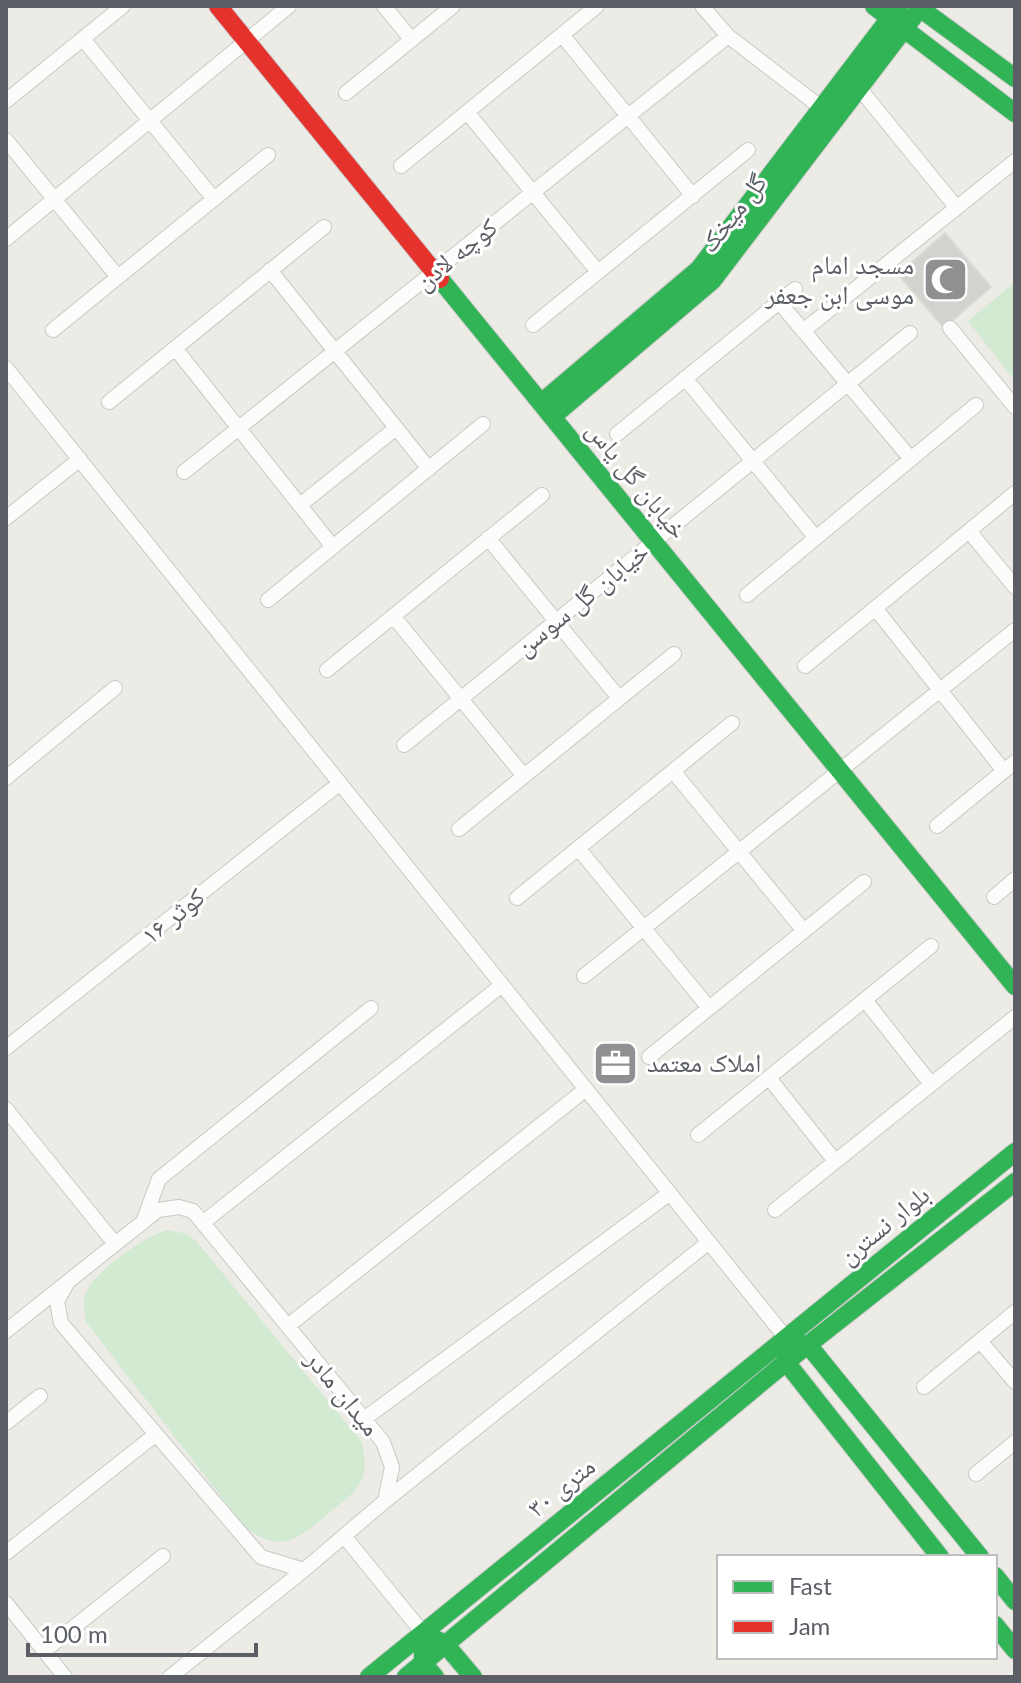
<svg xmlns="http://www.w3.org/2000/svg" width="1021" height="1683" font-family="Lato,'Noto Naskh Arabic',sans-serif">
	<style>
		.green { fill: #d2ead1 }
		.building { fill: #d3d2cf; stroke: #dcdad6; stroke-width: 2 }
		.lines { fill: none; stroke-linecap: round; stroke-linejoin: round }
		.street-casing { stroke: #c8c8c7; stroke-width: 16 }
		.fast-casing { stroke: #c8c9c8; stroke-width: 20 }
		.jam-casing { stroke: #c8c9c8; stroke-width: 20 }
		.street { stroke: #fcfcfb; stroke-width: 14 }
		.fast { stroke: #30b455; stroke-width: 18 }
		.jam { stroke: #e5322d; stroke-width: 18 }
		.labels { text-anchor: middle; stroke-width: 6; stroke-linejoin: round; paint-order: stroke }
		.street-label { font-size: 26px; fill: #5b5f65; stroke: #fff }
		.poi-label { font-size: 26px; fill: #5b5f65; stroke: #fff; text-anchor: end }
	</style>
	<rect width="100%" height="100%" fill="#ecebe6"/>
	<path class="green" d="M 1015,282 L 1015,381 L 968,321 Z
		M 168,1230 L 187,1234 L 196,1241 L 361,1441 C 372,1481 358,1490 329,1513 C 298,1539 280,1556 243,1525 L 86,1322 C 84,1311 82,1301 87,1291 C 95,1271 148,1234 168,1230 Z"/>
	<path class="building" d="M 945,233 L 991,287 L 944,328 L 898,274 Z"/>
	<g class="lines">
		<defs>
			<path id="street" d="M 384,6 L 411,39
				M 702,6 L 728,36 L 823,109
				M 562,35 L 693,196
				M 83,39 L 214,199
				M 860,89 L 956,207
				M 346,93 L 453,6
				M 6,101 L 123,6
				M 467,112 L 598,272
				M 6,140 L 118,277
				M 401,166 L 597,6
				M 6,239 L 289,6
				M 270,270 L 429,469
				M 779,302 L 911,459
				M 533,325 L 748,150
				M 950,328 L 1015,407
				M 53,330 L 268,155
				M 803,331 L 1015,161
				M 175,348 L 333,547
				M 6,368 L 786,1338
				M 685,378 L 816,538
				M 109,402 L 324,227
				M 617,434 L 795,289
				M 184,472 L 728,36
				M 300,505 L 396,428
				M 6,518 L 80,459
				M 969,531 L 1015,587
				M 488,538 L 619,698
				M 747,595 L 976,405
				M 268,600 L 483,424
				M 875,608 L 1004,771
				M 393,616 L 524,776
				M 805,666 L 1015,493
				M 327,670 L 542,495
				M 404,745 L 910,333
				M 673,771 L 804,931
				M 6,778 L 115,688
				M 937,826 L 1015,762
				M 459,829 L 674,654
				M 578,848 L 709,1008
				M 994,897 L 1015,879
				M 517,898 L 732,723
				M 584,976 L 1015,630
				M 865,1000 L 931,1084
				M 6,1048 L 340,783
				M 649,1057 L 864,882
				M 769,1078 L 835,1161
				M 6,1109 L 115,1244
				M 698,1135 L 931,946
				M 775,1210 L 1015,1017
				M 205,1221 L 502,985
				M 143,1222 L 159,1179 L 371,1008
				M 289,1325 L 586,1089
				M 6,1331 L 158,1210 L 179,1207 L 193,1211 L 383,1442 L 392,1467 L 385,1501 L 304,1570 L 261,1557 L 61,1323 L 57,1301 L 67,1283
				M 980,1341 L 1015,1382
				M 924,1387 L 1015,1312
				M 364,1419 L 670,1193
				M 6,1423 L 40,1396
				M 976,1474 L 1015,1442
				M 385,1501 L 709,1242
				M 344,1536 L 423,1633
				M 6,1553 L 155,1435
				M 6,1603 L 65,1677
				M 44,1651 L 163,1556
				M 170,1677 L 304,1570"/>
			<path id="fast" d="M 874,6 L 1015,113
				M 917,6 L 1015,78
				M 440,279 L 1015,986
				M 541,403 L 699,269 L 899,6
				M 552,417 L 712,281 L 920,8
				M 797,1342 L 809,1346 L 980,1557
				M 786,1350 L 786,1362 L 940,1557
				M 995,1576 L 1015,1601
				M 995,1625 L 1015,1650
				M 369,1677 L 1015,1152
				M 406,1677 L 786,1362 L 1015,1182
				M 435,1677 L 423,1663 L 423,1633 L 445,1644 L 473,1677"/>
			<path id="jam" d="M 218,6 L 440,279"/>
		</defs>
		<use href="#street" class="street-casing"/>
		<use href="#fast" class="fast-casing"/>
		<use href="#jam" class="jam-casing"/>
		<use href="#street" class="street"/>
		<use href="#fast" class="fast"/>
		<use href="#jam" class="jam"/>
	</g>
	<defs>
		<symbol id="mosque-square" viewBox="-11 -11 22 22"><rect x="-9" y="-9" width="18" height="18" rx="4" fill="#8e9092" stroke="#fff"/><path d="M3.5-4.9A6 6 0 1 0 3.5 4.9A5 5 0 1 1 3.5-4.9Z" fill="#fff"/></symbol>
		<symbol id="office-square" viewBox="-11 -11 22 22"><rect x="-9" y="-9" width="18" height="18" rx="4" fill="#8e9092" stroke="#fff"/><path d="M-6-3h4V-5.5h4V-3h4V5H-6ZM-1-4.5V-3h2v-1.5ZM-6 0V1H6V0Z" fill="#fff"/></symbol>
	</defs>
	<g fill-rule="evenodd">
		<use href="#mosque-square" x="920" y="254" width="51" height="51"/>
		<use href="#office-square" x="590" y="1038" width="51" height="51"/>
	</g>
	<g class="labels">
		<g class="street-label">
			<text transform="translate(733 213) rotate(-52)" y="9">گل میخک</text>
			<text transform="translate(456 254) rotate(-39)" y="9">کوچه لادن</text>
			<text transform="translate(637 480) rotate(51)" y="9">خیابان گل یاس</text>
			<text transform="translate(582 599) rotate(-39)" y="9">خیابان گل سوسن</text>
			<text transform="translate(173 916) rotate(-39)" y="9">کوثر ۱۶</text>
			<text transform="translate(884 1225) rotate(-39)" y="9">بلوار نسترن</text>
			<text transform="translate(343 1393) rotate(51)" y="9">میدان مادر</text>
			<text transform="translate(561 1487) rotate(-39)" y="9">۳۰ متری</text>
		</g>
		<g class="poi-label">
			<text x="914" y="274">مسجد امام<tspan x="914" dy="30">موسی ابن جعفر</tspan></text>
			<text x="647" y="1072" text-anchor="start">املاک معتمد</text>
		</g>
	</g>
	<rect width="1021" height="1683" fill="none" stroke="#5b5f65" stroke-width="16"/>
	<rect x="717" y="1555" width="280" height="104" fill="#ffffff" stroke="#bdbfc1" stroke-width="2"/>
	<rect x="733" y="1581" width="40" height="12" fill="#30b455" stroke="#bdbfc1" stroke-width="2"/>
	<text x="789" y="1595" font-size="24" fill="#5b5f65">Fast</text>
	<rect x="733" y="1621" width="40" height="12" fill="#e5322d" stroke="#bdbfc1" stroke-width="2"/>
	<text x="789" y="1635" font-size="24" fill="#5b5f65">Jam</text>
	<path d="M28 1643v12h228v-12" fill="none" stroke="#5b5f65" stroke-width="4"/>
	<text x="40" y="1643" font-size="24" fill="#5b5f65" stroke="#ffffff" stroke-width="6" paint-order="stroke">100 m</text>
</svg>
